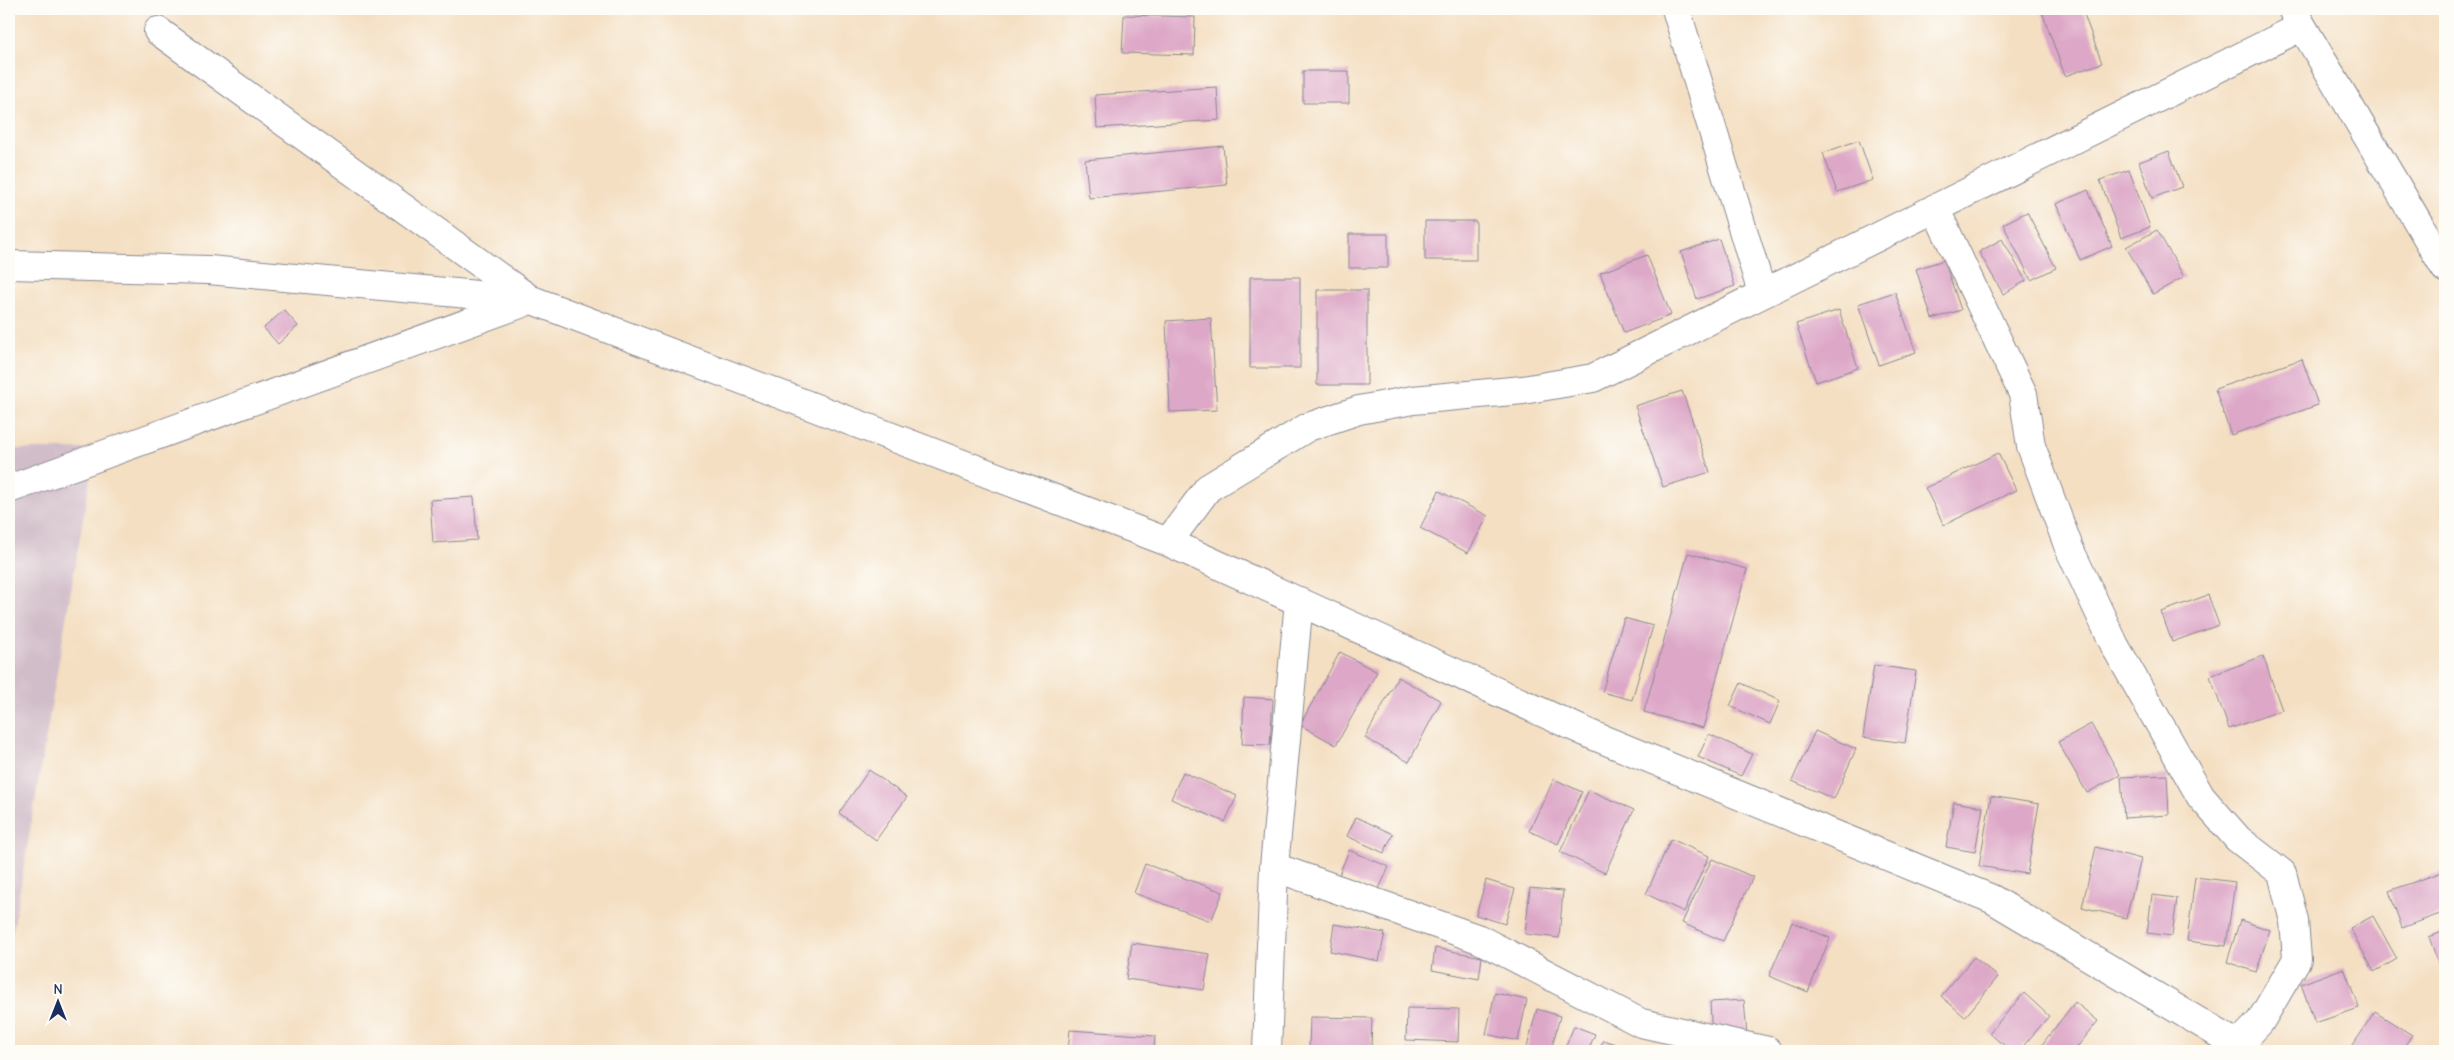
<svg xmlns="http://www.w3.org/2000/svg" width="2454" height="1060" font-family="'Comic Neue',sans-serif">
	<style>
		.industrial { fill: #d1bdc9 }
		.building { fill: #dda7c7 }
		.lines { fill: none; stroke-linecap: round; stroke-linejoin: round }
		.street-casing { stroke: #888790; stroke-width: 30 }
		.secondary-casing { stroke: #888790; stroke-width: 30 }
		.street { stroke: #fff; stroke-width: 28 }
		.secondary { stroke: #fff; stroke-width: 28 }
	</style>
	<rect width="100%" height="100%" fill="#fdfcf7"/>
	<filter id="ink" filterUnits="userSpaceOnUse"><feTurbulence type="fractalNoise" baseFrequency=".02" numOctaves="2"/><feDisplacementMap in="SourceGraphic" scale="10" xChannelSelector="R" yChannelSelector="G"/><feConvolveMatrix kernelMatrix="1 2 1 2 8 2 1 2 1" color-interpolation-filters="sRGB"/></filter>
	<filter id="wash" filterUnits="userSpaceOnUse"><feTurbulence type="fractalNoise" baseFrequency=".0096" numOctaves="4" result="noise"/><feDisplacementMap in="SourceGraphic" scale="20" xChannelSelector="R" yChannelSelector="G"/><feGaussianBlur stdDeviation="1.12" result="paint"/><feColorMatrix in="noise" values="0 0 0 0 0 0 0 0 0 0 0 0 0 0 0 0 0 1.4 0 .05"/><feComposite in="paint" operator="in"/></filter>
	<g filter="url(#wash)">
		<rect width="100%" height="100%" fill="#f4dfc2"/>
		<path class="industrial" d="M 9,449 L 95,449 L 9,954 Z"/>
		<g id="blocks">
			<path class="building" d="M 2041,9 L 2082,9 L 2102,63 L 2065,76 Z
				M 1124,15 L 1195,17 L 1194,55 L 1122,53 Z
				M 1303,71 L 1349,71 L 1349,103 L 1303,103 Z
				M 1217,87 L 1219,120 L 1097,128 L 1095,95 Z
				M 1859,140 L 1873,180 L 1837,192 L 1823,153 Z
				M 1223,146 L 1227,185 L 1089,198 L 1085,160 Z
				M 2169,151 L 2182,187 L 2152,198 L 2139,162 Z
				M 2129,170 L 2150,227 L 2121,238 L 2100,180 Z
				M 2088,190 L 2112,246 L 2080,260 L 2056,204 Z
				M 2027,212 L 2056,268 L 2031,280 L 2003,224 Z
				M 1425,221 L 1476,221 L 1476,260 L 1425,260 Z
				M 2157,230 L 2184,277 L 2153,294 L 2126,247 Z
				M 1349,234 L 1388,234 L 1388,268 L 1349,268 Z
				M 1719,239 L 1735,286 L 1697,299 L 1681,252 Z
				M 2002,239 L 2026,281 L 2003,294 L 1979,252 Z
				M 1647,255 L 1671,315 L 1624,333 L 1600,273 Z
				M 1944,260 L 1961,310 L 1932,319 L 1916,269 Z
				M 1250,277 L 1300,277 L 1300,368 L 1250,368 Z
				M 1317,290 L 1367,290 L 1367,385 L 1317,385 Z
				M 1895,292 L 1916,352 L 1879,365 L 1858,304 Z
				M 284,310 L 298,326 L 278,344 L 264,328 Z
				M 1839,310 L 1858,368 L 1816,382 L 1796,324 Z
				M 1211,318 L 1217,410 L 1170,412 L 1166,321 Z
				M 2302,359 L 2318,405 L 2231,435 L 2215,389 Z
				M 1682,391 L 1710,472 L 1663,487 L 1635,406 Z
				M 1998,453 L 2016,490 L 1944,525 L 1925,488 Z
				M 1439,491 L 1488,516 L 1468,553 L 1420,528 Z
				M 474,497 L 477,540 L 433,543 L 430,500 Z
				M 1688,553 L 1747,569 L 1703,728 L 1644,712 Z
				M 2208,595 L 2219,625 L 2172,642 L 2161,612 Z
				M 1624,618 L 1653,626 L 1632,700 L 1602,692 Z
				M 1340,652 L 1377,672 L 1336,745 L 1300,725 Z
				M 2263,656 L 2282,710 L 2229,729 L 2210,676 Z
				M 1874,665 L 1916,671 L 1905,743 L 1863,737 Z
				M 1398,677 L 1441,701 L 1409,762 L 1365,738 Z
				M 1741,683 L 1780,701 L 1770,724 L 1730,706 Z
				M 1244,697 L 1273,699 L 1270,745 L 1242,744 Z
				M 2091,724 L 2120,775 L 2087,793 L 2058,742 Z
				M 1815,731 L 1856,749 L 1834,799 L 1792,781 Z
				M 1709,734 L 1752,754 L 1741,776 L 1698,757 Z
				M 869,770 L 907,797 L 876,840 L 839,813 Z
				M 1183,772 L 1237,796 L 1225,822 L 1171,799 Z
				M 2167,775 L 2169,815 L 2124,818 L 2121,777 Z
				M 1554,779 L 1582,792 L 1558,844 L 1529,831 Z
				M 1589,790 L 1634,810 L 1605,873 L 1560,852 Z
				M 1991,796 L 2039,804 L 2027,874 L 1979,866 Z
				M 1954,802 L 1983,807 L 1975,852 L 1946,847 Z
				M 1356,817 L 1393,834 L 1384,853 L 1347,836 Z
				M 1671,839 L 1709,856 L 1684,912 L 1646,894 Z
				M 2096,847 L 2141,859 L 2126,918 L 2082,907 Z
				M 1349,850 L 1389,867 L 1378,891 L 1339,875 Z
				M 1712,859 L 1753,877 L 1723,941 L 1682,923 Z
				M 1145,864 L 1223,892 L 1211,921 L 1134,893 Z
				M 2445,871 L 2445,912 L 2402,928 L 2389,891 Z
				M 2195,877 L 2235,882 L 2226,946 L 2187,941 Z
				M 1486,880 L 1515,889 L 1505,924 L 1476,915 Z
				M 1530,888 L 1563,891 L 1559,938 L 1525,934 Z
				M 2152,895 L 2177,898 L 2172,936 L 2147,933 Z
				M 2373,916 L 2397,959 L 2374,972 L 2350,928 Z
				M 2240,920 L 2270,930 L 2256,972 L 2227,962 Z
				M 1792,922 L 1830,938 L 1808,992 L 1769,976 Z
				M 1334,924 L 1385,933 L 1379,961 L 1330,951 Z
				M 2445,931 L 2445,972 L 2442,973 L 2429,937 Z
				M 1132,943 L 1210,954 L 1204,990 L 1126,979 Z
				M 1435,948 L 1482,957 L 1479,979 L 1432,970 Z
				M 1974,957 L 1998,977 L 1965,1017 L 1941,996 Z
				M 2344,968 L 2359,1008 L 2315,1023 L 2301,984 Z
				M 1495,993 L 1527,1000 L 1518,1041 L 1486,1034 Z
				M 2024,993 L 2049,1016 L 2019,1051 L 2011,1051 L 1989,1033 Z
				M 1744,1000 L 1747,1035 L 1712,1038 L 1710,1002 Z
				M 2075,1002 L 2098,1021 L 2074,1051 L 2046,1051 L 2040,1047 Z
				M 1407,1008 L 1459,1009 L 1458,1042 L 1406,1040 Z
				M 1537,1009 L 1560,1016 L 1551,1051 L 1526,1051 Z
				M 2375,1012 L 2412,1035 L 2401,1051 L 2349,1051 Z
				M 1310,1017 L 1372,1018 L 1371,1051 L 1309,1051 Z
				M 1574,1026 L 1595,1034 L 1588,1051 L 1564,1051 Z
				M 1070,1030 L 1155,1036 L 1154,1051 L 1068,1051 Z
				M 1603,1040 L 1627,1048 L 1626,1051 L 1599,1051 Z
				M 1407,1049 L 1429,1050 L 1429,1051 L 1407,1051 Z"/>
		</g>
	</g>
	<g filter="url(#ink)">
		<use href="#blocks" fill-opacity="0" stroke="#888790" stroke-width="1"/>
		<g class="lines">
			<defs>
				<path id="street" d="M 1676,9 L 1762,293
					M 158,31 L 531,300
					M 1935,208 L 2023,394 L 2031,446 L 2069,548 L 2115,646 L 2201,797 L 2238,839 L 2282,873 L 2294,921 L 2297,959 L 2260,1022 L 2238,1045 L 2228,1051
					M 9,265 L 209,270 L 532,300 L 1168,542 L 1592,735 L 1992,899 L 2248,1051
					M 9,489 L 523,303
					M 1168,542 L 1208,488 L 1308,427 L 1359,410 L 1413,400 L 1523,390 L 1593,378 L 2301,27
					M 1274,867 L 1479,939 L 1641,1023 L 1768,1051
					M 1267,1051 L 1274,867 L 1299,601"/>
				<path id="secondary" d="M 2292,9 L 2445,268"/>
			</defs>
			<use href="#street" class="street-casing"/>
			<use href="#secondary" class="secondary-casing"/>
			<use href="#street" class="street"/>
			<use href="#secondary" class="secondary"/>
		</g>
	</g>
	<rect width="2454" height="1060" fill="none" stroke="#fdfcf7" stroke-width="30"/>
	<g transform="translate(58 1002)" stroke="#fdfcf7" stroke-width="4" paint-order="stroke">
	<path d="M0-4L9 19L0 12L-9 19Z" fill="#1b2f5e"/>
	<text y="-8" font-size="14" font-weight="bold" text-anchor="middle" fill="#1b2f5e">N</text>
	</g>
</svg>
